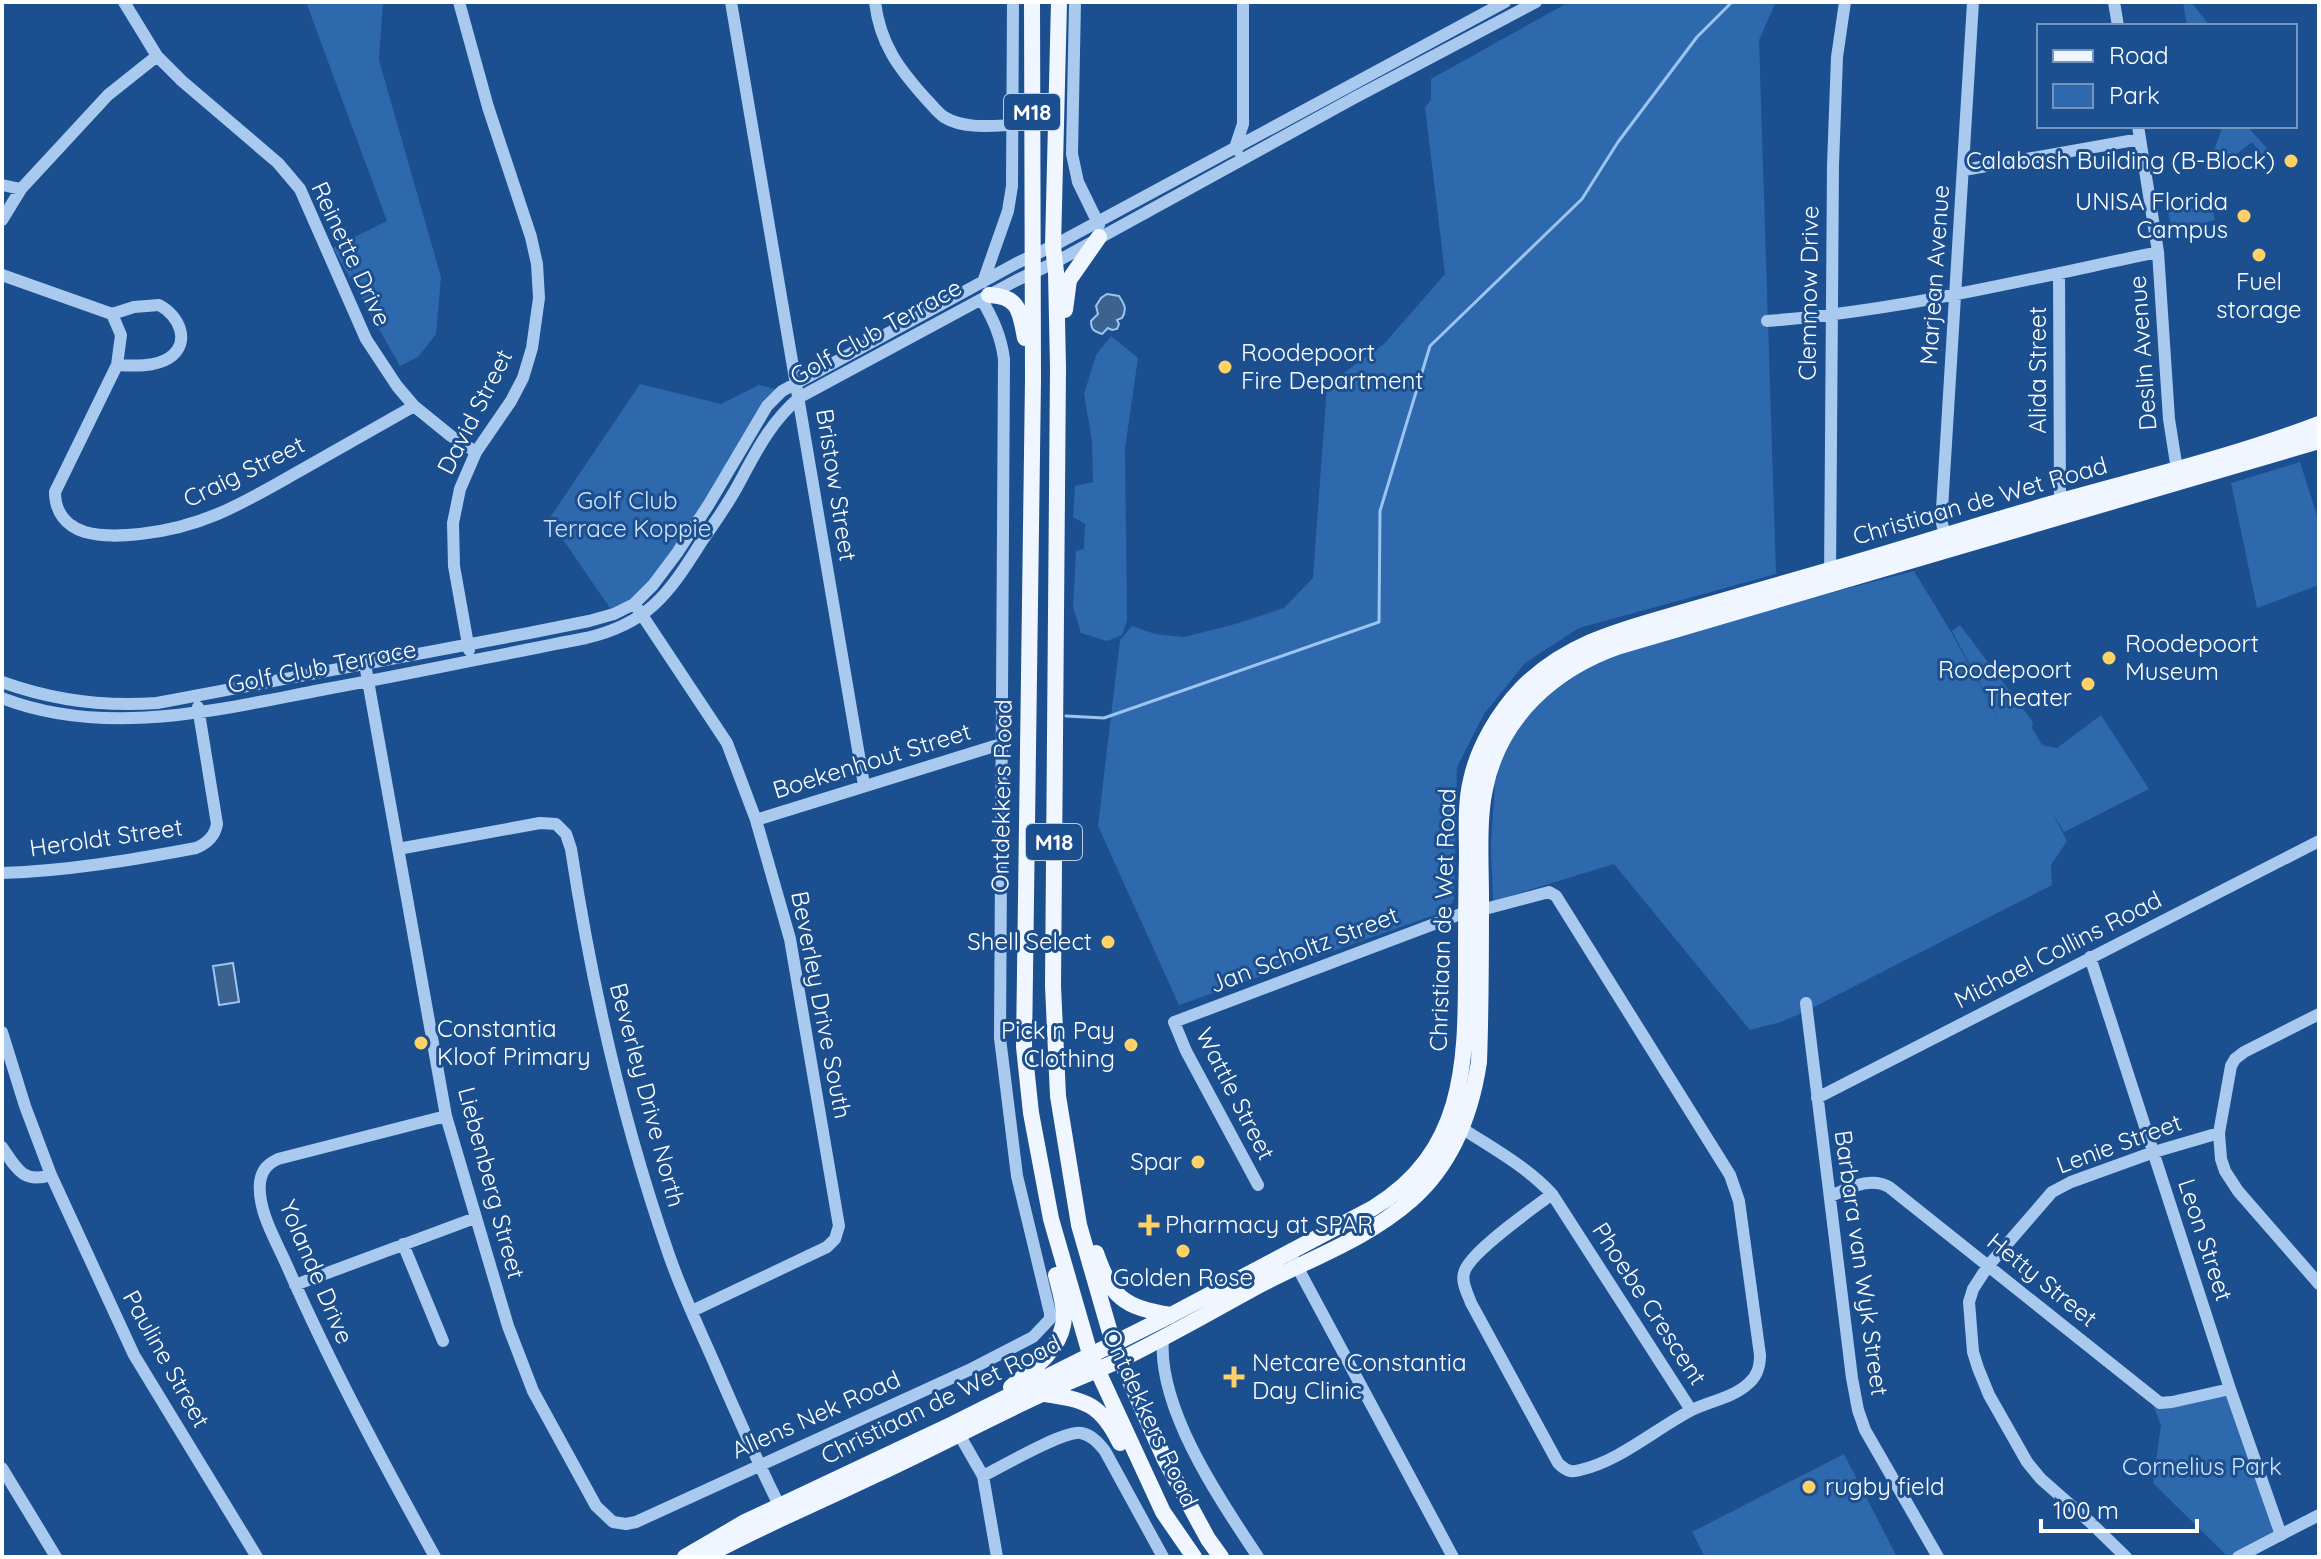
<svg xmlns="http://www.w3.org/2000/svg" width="2321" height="1559" font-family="Quicksand,sans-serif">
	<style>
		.green { fill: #2e69ad }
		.water { fill: #3c6290; stroke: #9cc4f0; stroke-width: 2 }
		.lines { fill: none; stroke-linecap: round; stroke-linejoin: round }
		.stream { stroke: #9cc4f0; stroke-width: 3 }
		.minor { stroke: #a9c9ee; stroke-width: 12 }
		.major { stroke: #f0f6ff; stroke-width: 16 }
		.poi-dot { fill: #ffd166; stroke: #1b4f8f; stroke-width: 3 }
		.labels { text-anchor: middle; stroke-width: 6; stroke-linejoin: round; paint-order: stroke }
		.shield { fill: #1b4f8f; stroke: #bbcadd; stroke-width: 2 }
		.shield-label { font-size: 22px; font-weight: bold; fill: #fff }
		.poi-label { font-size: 24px; fill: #fff; stroke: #1b4f8f; text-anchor: end }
		.street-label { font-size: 24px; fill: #fff; stroke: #1b4f8f }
		.park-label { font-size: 24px; fill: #cfe3fa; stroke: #1b4f8f }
	</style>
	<rect width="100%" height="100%" fill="#1b4f8f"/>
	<path class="green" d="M 306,2 L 383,2 L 379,60 L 441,277 L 436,334 L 418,357 L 400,366 L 333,248 L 387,221 Z
		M 1569,2 L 1776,2 L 1759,40 L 1776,574 L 1579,628 L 1525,663 L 1484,714 L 1457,767 L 1454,899 L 1446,911 L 1179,1005 L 1098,826 L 1120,640 L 1132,626 L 1155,634 L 1184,637 L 1232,625 L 1284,608 L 1313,578 L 1327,385 L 1384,344 L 1445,274 L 1425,107 L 1431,100 L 1431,79 Z
		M 2183,2 L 2191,2 L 2207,22 L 2213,26 L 2187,26 Z
		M 2223,126 L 2247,126 L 2270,152 L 2264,157 L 2252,142 L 2225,163 L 2220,165 L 2213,160 L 2212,155 Z
		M 2193,208 L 2195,211 L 2212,208 L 2215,220 L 2172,231 L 2168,212 Z
		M 1111,336 L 1138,358 L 1125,449 L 1127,620 L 1122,635 L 1107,641 L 1081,633 L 1073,607 L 1076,551 L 1084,549 L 1085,524 L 1073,517 L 1075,486 L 1093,482 L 1092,441 L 1084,394 L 1096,355 Z
		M 640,384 L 721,404 L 759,385 L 782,391 L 653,585 L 614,614 L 549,519 Z
		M 2300,462 L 2319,522 L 2319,585 L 2257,608 L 2231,483 Z
		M 1914,571 L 1951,632 L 2007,735 L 1952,631 L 1960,625 L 2033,722 L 2032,728 L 2042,745 L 2057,748 L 2101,715 L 2149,789 L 2064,832 L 2052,812 L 2067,841 L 2051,865 L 2052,885 L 1804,1012 L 1781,1022 L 1750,1030 L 1614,864 L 1493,901 L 1491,844 L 1495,783 L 1505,745 L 1525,712 L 1561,680 L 1625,647 Z
		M 2225,1393 L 2277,1531 L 2228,1557 L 2153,1483 L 2161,1425 L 2153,1405 Z
		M 1844,1454 L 1897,1557 L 1705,1557 L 1692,1532 Z"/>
	<path class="water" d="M 1107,294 L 1119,296 C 1125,305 1127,309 1122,318 L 1117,320 L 1119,324 L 1117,329 L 1112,330 L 1108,328 L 1102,334 C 1094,331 1091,330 1091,321 L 1098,314 L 1096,306 L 1101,298 Z
		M 233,963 L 239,1002 L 219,1005 L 213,966 Z"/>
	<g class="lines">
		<path class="stream" d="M 1066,716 L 1104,718 L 1379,622 L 1380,511 L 1430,346 L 1582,199 L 1618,142 L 1697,37 L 1732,2"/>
		<path class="minor" d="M 124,2 L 157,56 L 182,81 L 278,163 L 300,189 L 366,339 L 397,386 L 414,406 L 451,436 L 476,452
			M 459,2 L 488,107 L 531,237 L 537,264 L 539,298 L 532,348 L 523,378 L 511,401 L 476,452 L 460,489 L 453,523 L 454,566 L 469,650
			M 731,2 L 864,785
			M 875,2 C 880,44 899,69 927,100 C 932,105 938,113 944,117 C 964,129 990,126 1012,125
			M 1075,2 L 1072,154 L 1078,182 L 1099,225
			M 2114,2 L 2118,26
			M 2138,126 L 2158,252 L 2169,419 L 2178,476
			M 1237,150 L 1236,145 L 1243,124 L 1243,2
			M 1964,170 L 2140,139
			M 2,185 L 21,189
			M 2,220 L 21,189 L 108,95 L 157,56
			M 2059,273 L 2060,501 L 2062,509
			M 2,275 L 112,314 L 121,335 L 117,365 L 55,492 C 55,512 66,526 85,532 C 103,537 121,536 140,534 C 206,527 246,501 303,469 C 340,448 377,427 414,406
			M 983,282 L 1008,211 L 1012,186 L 1013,2
			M 112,314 L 134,307 L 159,305 C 179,315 192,343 169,358 C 155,367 133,366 117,365
			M 1767,321 C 1899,311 2029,279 2158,252
			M 1946,541 L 1942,523 L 1942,509 L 1973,2
			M 1830,578 L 1833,165 L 1837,57 L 1845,2
			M 638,609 L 727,743 L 756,820 L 790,939 L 839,1226 L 835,1239 L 827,1247 L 692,1311
			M 365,664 L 446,1116 L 508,1326 L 533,1391 L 596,1506 L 613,1522 L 626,1524 L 636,1522 L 969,1370 L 1033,1337 L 1050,1319 L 1050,1313 L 1017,1176 L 1000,1038 L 1004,359 C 1001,336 993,319 982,300
			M 2,682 C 52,700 104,707 157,703 L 529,633 L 589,621 L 614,614 L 634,604 L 653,585 L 677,553 L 709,504 L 767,406 L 782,391 L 1017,263 L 1053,246 L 1505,2
			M 2,698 C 106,738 216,710 321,690 C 410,674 498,655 586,638 C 647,624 668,595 700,544 C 713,525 726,507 737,487 C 755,454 770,422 800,397 L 1017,280 L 1054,263 L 1354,98 L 1536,2
			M 756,820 L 1001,744
			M 398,849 L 540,823 L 556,824 L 566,834 L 571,849 C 592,987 623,1123 669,1255 C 682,1293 700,1330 716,1367 C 737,1415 758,1464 782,1511
			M 2,873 C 67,871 132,860 196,848 C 208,843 215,836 217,824 L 198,707
			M 2090,957 L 2230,1389 L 2281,1535
			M 1806,1003 L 1852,1378 L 1858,1410 L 1865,1430 L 1938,1557
			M 2319,1014 L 2244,1052 L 2235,1059 L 2231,1066 L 2219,1133 L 2221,1159 L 2225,1171 L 2238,1191 L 2319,1284
			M 2,1032 L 25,1106 L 51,1175 L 134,1355 L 257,1557
			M 1817,1098 L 2319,841
			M 1463,1129 C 1494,1149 1527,1167 1552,1194 L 1691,1410
			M 2,1147 C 16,1168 23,1184 51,1175
			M 1258,1185 L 1186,1051 L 1174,1022 L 1466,912 L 1481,910 L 1549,892 L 1556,896 L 1730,1175 L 1739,1201 L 1760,1355 C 1760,1366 1758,1375 1749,1383 C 1732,1399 1708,1401 1688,1412 C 1653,1431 1619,1461 1580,1470 C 1570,1473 1565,1470 1558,1463 L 1471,1303 C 1468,1294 1461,1283 1464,1273 C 1468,1253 1534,1208 1552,1194
			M 1830,1196 C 1849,1189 1869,1176 1889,1187 L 2160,1403 L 2172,1402 L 2230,1389
			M 403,1244 L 443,1341
			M 1293,1259 L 1453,1557
			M 295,1285 L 475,1218
			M 1163,1338 C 1157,1408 1220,1500 1258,1557
			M 956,1429 L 983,1476 L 997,1557
			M 2,1468 L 56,1557
			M 983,1476 C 1001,1467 1064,1430 1081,1433 C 1092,1435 1099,1443 1105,1451 L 1163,1557
			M 435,1557 C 383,1462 332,1368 288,1268 C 277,1242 257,1211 260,1182 C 262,1169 268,1164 278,1159 L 446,1116
			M 2126,1557 L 2091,1523 L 2041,1479 L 2027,1462 L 1989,1395 L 1978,1368 L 1973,1352 L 1969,1302 L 1973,1289 L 1988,1266 L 2052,1192 L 2071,1182 L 2154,1152 L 2219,1133
			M 2238,1557 L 2319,1515"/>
		<path class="major" d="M 1032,2 L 1033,379 L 1024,1047 L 1031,1113 L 1051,1219 L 1090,1354 L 1163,1512 L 1194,1557
			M 1059,2 L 1053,246 L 1056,272 L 1058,367 L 1053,986 L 1058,1096 L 1079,1225 L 1113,1343 L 1165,1460 L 1208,1539 L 1221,1557
			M 989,295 C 1020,296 1020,313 1025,338
			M 1065,310 L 1069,280 L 1099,237
			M 1096,1253 C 1112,1298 1123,1307 1171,1315
			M 1011,1387 C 1030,1371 1058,1352 1063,1325 C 1066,1310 1060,1291 1056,1275
			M 1045,1394 C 1086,1400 1101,1404 1120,1443
			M 685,1557 L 745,1522 L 953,1424 L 1171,1315 L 1373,1208 C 1464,1153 1466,1066 1466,971 C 1466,933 1466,895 1467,858 C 1467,832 1465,804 1471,780 C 1478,747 1499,712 1522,688 C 1569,641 1625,629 1687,611 C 1730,599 1773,586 1816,574 C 1898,551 1979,524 2061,501 C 2147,477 2235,456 2319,424
			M 704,1557 C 759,1527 817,1503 873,1476 C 930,1450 985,1420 1042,1394 C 1067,1382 1094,1372 1120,1360 C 1167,1337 1212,1311 1258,1286 C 1309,1259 1367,1239 1411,1200 C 1452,1164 1471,1115 1479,1062 C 1481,1008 1481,953 1481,898 C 1481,866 1478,820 1485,789 C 1499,718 1553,669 1620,646 L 2319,441"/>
	</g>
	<g class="poi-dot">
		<circle cx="2291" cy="161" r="8"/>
		<circle cx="2244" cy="216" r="8"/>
		<circle cx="2259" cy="255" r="8"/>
		<circle cx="1225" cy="367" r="8"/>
		<circle cx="2109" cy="658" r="8"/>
		<circle cx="2088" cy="684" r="8"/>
		<circle cx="1108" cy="942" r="8"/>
		<circle cx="421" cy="1043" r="8"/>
		<circle cx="1131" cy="1045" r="8"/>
		<circle cx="1198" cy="1162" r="8"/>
		<path d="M1145 1213h8v8h8v8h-8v8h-8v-8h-8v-8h8z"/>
		<circle cx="1183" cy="1251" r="8"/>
		<path d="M1230 1365h8v8h8v8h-8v8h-8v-8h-8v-8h8z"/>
		<circle cx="1809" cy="1487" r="8"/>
	</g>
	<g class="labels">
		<g class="shield">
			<rect x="1004" y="94" width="56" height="36" rx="6"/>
			<rect x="1026" y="824" width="56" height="36" rx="6"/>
		</g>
		<g class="shield-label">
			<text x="1032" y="120">M18</text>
			<text x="1054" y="850">M18</text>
		</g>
		<g class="poi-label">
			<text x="2275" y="169">Calabash Building (B-Block)</text>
			<text x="2228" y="210">UNISA Florida<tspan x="2228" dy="28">Campus</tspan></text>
			<text x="2259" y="290" text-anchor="middle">Fuel<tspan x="2259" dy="28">storage</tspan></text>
			<text x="1241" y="361" text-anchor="start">Roodepoort<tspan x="1241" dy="28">Fire Department</tspan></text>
			<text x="2125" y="652" text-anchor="start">Roodepoort<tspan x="2125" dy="28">Museum</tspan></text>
			<text x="2072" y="678">Roodepoort<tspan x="2072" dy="28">Theater</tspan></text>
			<text x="1092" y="950">Shell Select</text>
			<text x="437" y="1037" text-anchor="start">Constantia<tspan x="437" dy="28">Kloof Primary</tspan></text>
			<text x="1115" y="1039">Pick n Pay<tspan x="1115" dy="28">Clothing</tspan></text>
			<text x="1182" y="1170">Spar</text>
			<text x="1165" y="1233" text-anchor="start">Pharmacy at SPAR</text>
			<text x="1183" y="1286" text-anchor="middle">Golden Rose</text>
			<text x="1252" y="1371" text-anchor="start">Netcare Constantia<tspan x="1252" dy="28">Day Clinic</tspan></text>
			<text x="1825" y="1495" text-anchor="start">rugby field</text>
		</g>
		<g class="street-label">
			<text transform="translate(351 254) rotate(65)" y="8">Reinette Drive</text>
			<text transform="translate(1935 275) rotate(-86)" y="8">Marjean Avenue</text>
			<text transform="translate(1809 293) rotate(-89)" y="8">Clemmow Drive</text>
			<text transform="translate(876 332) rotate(-29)" y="8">Golf Club Terrace</text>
			<text transform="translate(2143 353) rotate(-94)" y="8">Deslin Avenue</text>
			<text transform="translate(2038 370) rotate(-90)" y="8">Alida Street</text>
			<text transform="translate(475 412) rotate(-63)" y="8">David Street</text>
			<text transform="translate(244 472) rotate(-26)" y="8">Craig Street</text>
			<text transform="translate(836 485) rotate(81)" y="8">Bristow Street</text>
			<text transform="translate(1980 501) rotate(-16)" y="8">Christiaan de Wet Road</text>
			<text transform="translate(322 667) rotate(-11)" y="8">Golf Club Terrace</text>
			<text transform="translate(872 761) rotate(-17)" y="8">Boekenhout Street</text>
			<text transform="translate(1002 796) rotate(-89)" y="8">Ontdekkers Road</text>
			<text transform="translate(106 838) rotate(-8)" y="8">Heroldt Street</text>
			<text transform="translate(1443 920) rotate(-88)" y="8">Christiaan de Wet Road</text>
			<text transform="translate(1304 950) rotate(-21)" y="8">Jan Scholtz Street</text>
			<text transform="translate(2058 950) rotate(-27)" y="8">Michael Collins Road</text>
			<text transform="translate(821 1005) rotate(79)" y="8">Beverley Drive South</text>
			<text transform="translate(1235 1094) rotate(63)" y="8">Wattle Street</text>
			<text transform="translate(647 1095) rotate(75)" y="8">Beverley Drive North</text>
			<text transform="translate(2119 1144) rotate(-20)" y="8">Lenie Street</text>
			<text transform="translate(491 1183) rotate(75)" y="8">Liebenberg Street</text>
			<text transform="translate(2205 1240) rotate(72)" y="8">Leon Street</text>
			<text transform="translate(1861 1263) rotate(82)" y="8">Barbara van Wyk Street</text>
			<text transform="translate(316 1272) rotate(67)" y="8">Yolande Drive</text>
			<text transform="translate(2042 1280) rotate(39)" y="8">Hetty Street</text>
			<text transform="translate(1649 1304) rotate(57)" y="8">Phoebe Crescent</text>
			<text transform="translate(166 1359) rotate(61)" y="8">Pauline Street</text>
			<text transform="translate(941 1400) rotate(-26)" y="8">Christiaan de Wet Road</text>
			<text transform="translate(816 1415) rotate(-24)" y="8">Allens Nek Road</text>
			<text transform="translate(1150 1418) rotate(65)" y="8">Ontdekkers Road</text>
		</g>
		<g class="park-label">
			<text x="627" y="509">Golf Club<tspan x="627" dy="28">Terrace Koppie</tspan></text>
			<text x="2202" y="1475">Cornelius Park</text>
		</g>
	</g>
	<rect width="2321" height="1559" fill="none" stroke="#ffffff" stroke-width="8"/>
	<rect x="2037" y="24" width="260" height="104" fill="#1b4f8f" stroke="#7695bc" stroke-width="2"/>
	<rect x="2053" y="50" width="40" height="12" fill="#f0f6ff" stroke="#7695bc" stroke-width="2"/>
	<text x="2109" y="64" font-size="24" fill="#ffffff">Road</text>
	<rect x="2053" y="84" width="40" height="24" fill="#2e69ad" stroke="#7695bc" stroke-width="2"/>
	<text x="2109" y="104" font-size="24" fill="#ffffff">Park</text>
	<path d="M2041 1519v12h156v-12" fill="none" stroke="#ffffff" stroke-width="4"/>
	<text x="2053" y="1519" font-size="24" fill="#ffffff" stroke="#1b4f8f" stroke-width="6" paint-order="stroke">100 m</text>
</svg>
